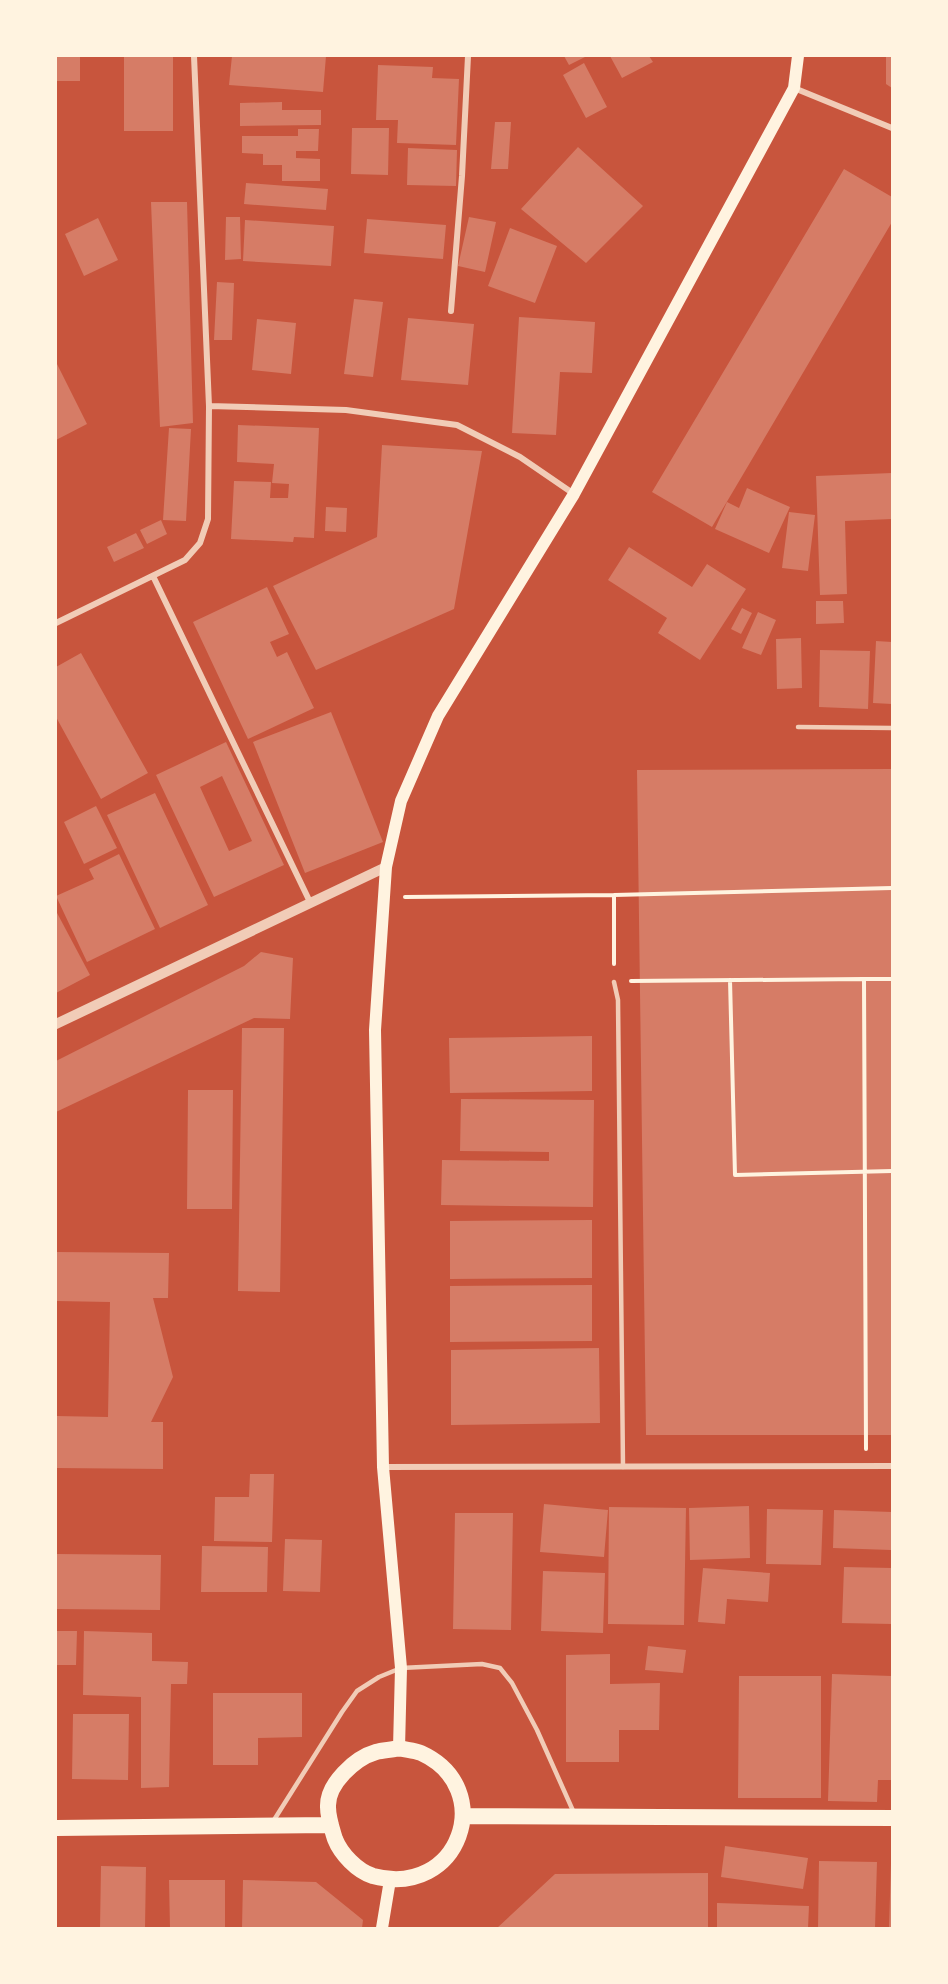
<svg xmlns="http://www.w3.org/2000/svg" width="948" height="1984" font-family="Montserrat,sans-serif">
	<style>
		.building { fill: #d67c66; fill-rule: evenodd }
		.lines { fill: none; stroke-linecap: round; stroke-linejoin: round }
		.path { stroke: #fff3e0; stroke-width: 4 }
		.service { stroke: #f1ccb7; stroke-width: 4.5 }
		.minor { stroke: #f1ccb7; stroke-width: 6 }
		.tertiary { stroke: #f1ccb7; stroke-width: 10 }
		.secondary { stroke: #fff3e0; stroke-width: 12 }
		.trunk { stroke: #fff3e0; stroke-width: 16 }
	</style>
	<rect width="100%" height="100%" fill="#c8553d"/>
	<path class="building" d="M 56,56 L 80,56 L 80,81 L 56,81 Z
		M 124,56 L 173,56 L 173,131 L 124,131 Z
		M 232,56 L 326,56 L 323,92 L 229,85 Z
		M 564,56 L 587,56 L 569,65 Z
		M 610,56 L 649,56 L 653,62 L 622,78 Z
		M 886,56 L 892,56 L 892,88 L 886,84 Z
		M 584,63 L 607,107 L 586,118 L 563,75 Z
		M 378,65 L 433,67 L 432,78 L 459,79 L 456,145 L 397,143 L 398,120 L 376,120 Z
		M 282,102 L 282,110 L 321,110 L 321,125 L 240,126 L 240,103 Z
		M 495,122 L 511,122 L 508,169 L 491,169 Z
		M 352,128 L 389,128 L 388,175 L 351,174 Z
		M 298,129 L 319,129 L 318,151 L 296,151 L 296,158 L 320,159 L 320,181 L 282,181 L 282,165 L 263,165 L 263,154 L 242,153 L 242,136 L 298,136 Z
		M 578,147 L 643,206 L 586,263 L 521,209 Z
		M 408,148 L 457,150 L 456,186 L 407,185 Z
		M 844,169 L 892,197 L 892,222 L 712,527 L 652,492 Z
		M 246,183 L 328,189 L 326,210 L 244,204 Z
		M 151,202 L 187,202 L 193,423 L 160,427 Z
		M 226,217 L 240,217 L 241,259 L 225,260 Z
		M 469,217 L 496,222 L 485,272 L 458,266 Z
		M 98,218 L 118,260 L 84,276 L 65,234 Z
		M 367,219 L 446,225 L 443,259 L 364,253 Z
		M 245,220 L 334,226 L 331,266 L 243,261 Z
		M 510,228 L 557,246 L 535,303 L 488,286 Z
		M 217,282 L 234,283 L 232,340 L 214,340 Z
		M 354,299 L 383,302 L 373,377 L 344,374 Z
		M 519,317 L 595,322 L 592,373 L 560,372 L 556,435 L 512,433 Z
		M 408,318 L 474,324 L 468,385 L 401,380 Z
		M 257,319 L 296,323 L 291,374 L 252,370 Z
		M 56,362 L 87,424 L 56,440 Z
		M 238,425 L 319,428 L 314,538 L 294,537 L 293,542 L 231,539 L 234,481 L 271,482 L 270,498 L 288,498 L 289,484 L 272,483 L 274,464 L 237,462 Z
		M 169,428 L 191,429 L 186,521 L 163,520 Z
		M 382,445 L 482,451 L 454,609 L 316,670 L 273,586 L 377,537 Z
		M 892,473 L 892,519 L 845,521 L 847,594 L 820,595 L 816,476 Z
		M 747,488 L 790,507 L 769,553 L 715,529 L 727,502 L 739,508 Z
		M 326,507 L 347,508 L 346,532 L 325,531 Z
		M 789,512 L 815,515 L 808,571 L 782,568 Z
		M 161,520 L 167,534 L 147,544 L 140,530 Z
		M 136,533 L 144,548 L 114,562 L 107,547 Z
		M 629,547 L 692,587 L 707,564 L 746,589 L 700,660 L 658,633 L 667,618 L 608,580 Z
		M 267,587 L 289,634 L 270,642 L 277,657 L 287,652 L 314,708 L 248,739 L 193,622 Z
		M 816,601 L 843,601 L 844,623 L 816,624 Z
		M 742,608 L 752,613 L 741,634 L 731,629 Z
		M 758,612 L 776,620 L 761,655 L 742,648 Z
		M 801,638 L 802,688 L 777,689 L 776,639 Z
		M 876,641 L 892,642 L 892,704 L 873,703 Z
		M 820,650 L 870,651 L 868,709 L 819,707 Z
		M 81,653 L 148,773 L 101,799 L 56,717 L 56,667 Z
		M 331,712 L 383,842 L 305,873 L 253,742 Z
		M 226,742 L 284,865 L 214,897 L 156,775 ZM 222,776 L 252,841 L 229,851 L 200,787 Z
		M 892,769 L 892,1435 L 646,1435 L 637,770 Z
		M 155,793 L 208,905 L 160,928 L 107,815 Z
		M 96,806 L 117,848 L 84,864 L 64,822 Z
		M 119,854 L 155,929 L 87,962 L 56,896 L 94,879 L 89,869 Z
		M 56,911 L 90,975 L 56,993 Z
		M 261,952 L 293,958 L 290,1019 L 254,1018 L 56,1112 L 56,1061 L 244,966 Z
		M 242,1028 L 284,1028 L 280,1292 L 238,1291 Z
		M 592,1036 L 592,1091 L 450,1093 L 449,1038 Z
		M 188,1090 L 233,1090 L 232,1209 L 187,1209 Z
		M 461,1099 L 594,1100 L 593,1207 L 441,1205 L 442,1160 L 549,1161 L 549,1152 L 460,1151 Z
		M 592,1220 L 592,1278 L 450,1279 L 450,1221 Z
		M 56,1252 L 169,1253 L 168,1298 L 153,1298 L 173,1377 L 151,1422 L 163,1422 L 163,1469 L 56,1468 L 56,1416 L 108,1417 L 110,1302 L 56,1301 Z
		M 592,1285 L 592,1341 L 450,1342 L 450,1286 Z
		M 599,1348 L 600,1423 L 451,1425 L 451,1350 Z
		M 250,1474 L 274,1474 L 272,1542 L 214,1541 L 215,1497 L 249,1497 Z
		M 544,1504 L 608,1510 L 604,1557 L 540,1552 Z
		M 749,1506 L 750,1558 L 690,1560 L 689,1508 Z
		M 609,1507 L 686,1508 L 684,1625 L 608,1624 Z
		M 767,1509 L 823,1510 L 821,1565 L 766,1564 Z
		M 834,1510 L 892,1512 L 891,1550 L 833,1548 Z
		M 455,1513 L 513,1513 L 511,1630 L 453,1629 Z
		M 285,1539 L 322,1540 L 320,1592 L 283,1591 Z
		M 202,1546 L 268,1547 L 267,1592 L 201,1592 Z
		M 56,1554 L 161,1555 L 160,1610 L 56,1609 Z
		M 844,1567 L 892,1568 L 892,1624 L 842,1623 Z
		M 703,1568 L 770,1573 L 768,1602 L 727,1599 L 725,1624 L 698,1622 Z
		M 543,1571 L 605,1573 L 603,1633 L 541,1631 Z
		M 56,1631 L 77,1631 L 76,1665 L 56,1665 Z
		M 84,1631 L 152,1633 L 152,1661 L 188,1662 L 187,1684 L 171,1684 L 169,1787 L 141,1788 L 141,1697 L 83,1695 Z
		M 648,1646 L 686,1650 L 683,1673 L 645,1670 Z
		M 610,1654 L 610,1684 L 660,1683 L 659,1730 L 619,1730 L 619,1762 L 566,1762 L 566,1655 Z
		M 832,1674 L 892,1676 L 892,1780 L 878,1780 L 877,1802 L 828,1801 Z
		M 739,1676 L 821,1676 L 821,1798 L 738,1798 Z
		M 213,1693 L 302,1693 L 302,1737 L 258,1738 L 258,1765 L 213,1765 Z
		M 73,1714 L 129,1714 L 128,1780 L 72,1779 Z
		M 725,1846 L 808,1858 L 803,1889 L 721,1877 Z
		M 819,1861 L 877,1862 L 875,1928 L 818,1928 Z
		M 891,1863 L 892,1863 L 892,1928 L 889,1928 Z
		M 101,1866 L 146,1867 L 145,1928 L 100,1928 Z
		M 708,1873 L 708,1928 L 497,1928 L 555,1874 Z
		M 169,1880 L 225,1880 L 225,1928 L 170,1928 Z
		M 243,1880 L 316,1882 L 363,1920 L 362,1928 L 242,1928 Z
		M 717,1903 L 809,1906 L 808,1928 L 717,1928 Z"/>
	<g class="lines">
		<path class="path" d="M 614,895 L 892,888
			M 405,897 L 614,895 L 614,964
			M 864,979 L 892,979
			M 730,980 L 735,1175 L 892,1171
			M 631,981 L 864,979 L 866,1449"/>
		<path class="service" d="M 798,727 L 892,728
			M 614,982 L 618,1000 L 623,1467
			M 274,1820 L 342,1712 L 357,1691 L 379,1677 L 401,1668 L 482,1664 L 500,1668 L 512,1683 L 537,1730 L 574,1813"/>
		<path class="minor" d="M 794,88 L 892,128
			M 451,311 L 462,176 L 468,56
			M 209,406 L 346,410 L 457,425 L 520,457 L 574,494
			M 153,576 L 310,902
			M 56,623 L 185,560 L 200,543 L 208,519 L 209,406 L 194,56
			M 383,1467 L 892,1466"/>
		<path class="tertiary" d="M 56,1024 L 386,867"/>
		<path class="secondary" d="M 399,1748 L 401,1668 L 383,1467 L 375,1030 L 386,867 L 401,801 L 438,716 L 574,494 L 794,88 L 798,56
			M 382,1928 L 390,1880"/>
		<path class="trunk" d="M 399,1748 C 406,1750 414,1750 421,1753 C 498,1788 460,1899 373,1876 C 357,1871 341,1854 335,1839 C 332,1829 328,1818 328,1807 C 327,1784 355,1758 376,1752 C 383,1750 392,1750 399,1748 Z
			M 463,1816 L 892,1818
			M 56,1828 L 331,1825"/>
	</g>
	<rect width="948" height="1984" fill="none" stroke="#fff3e0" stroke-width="114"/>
</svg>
